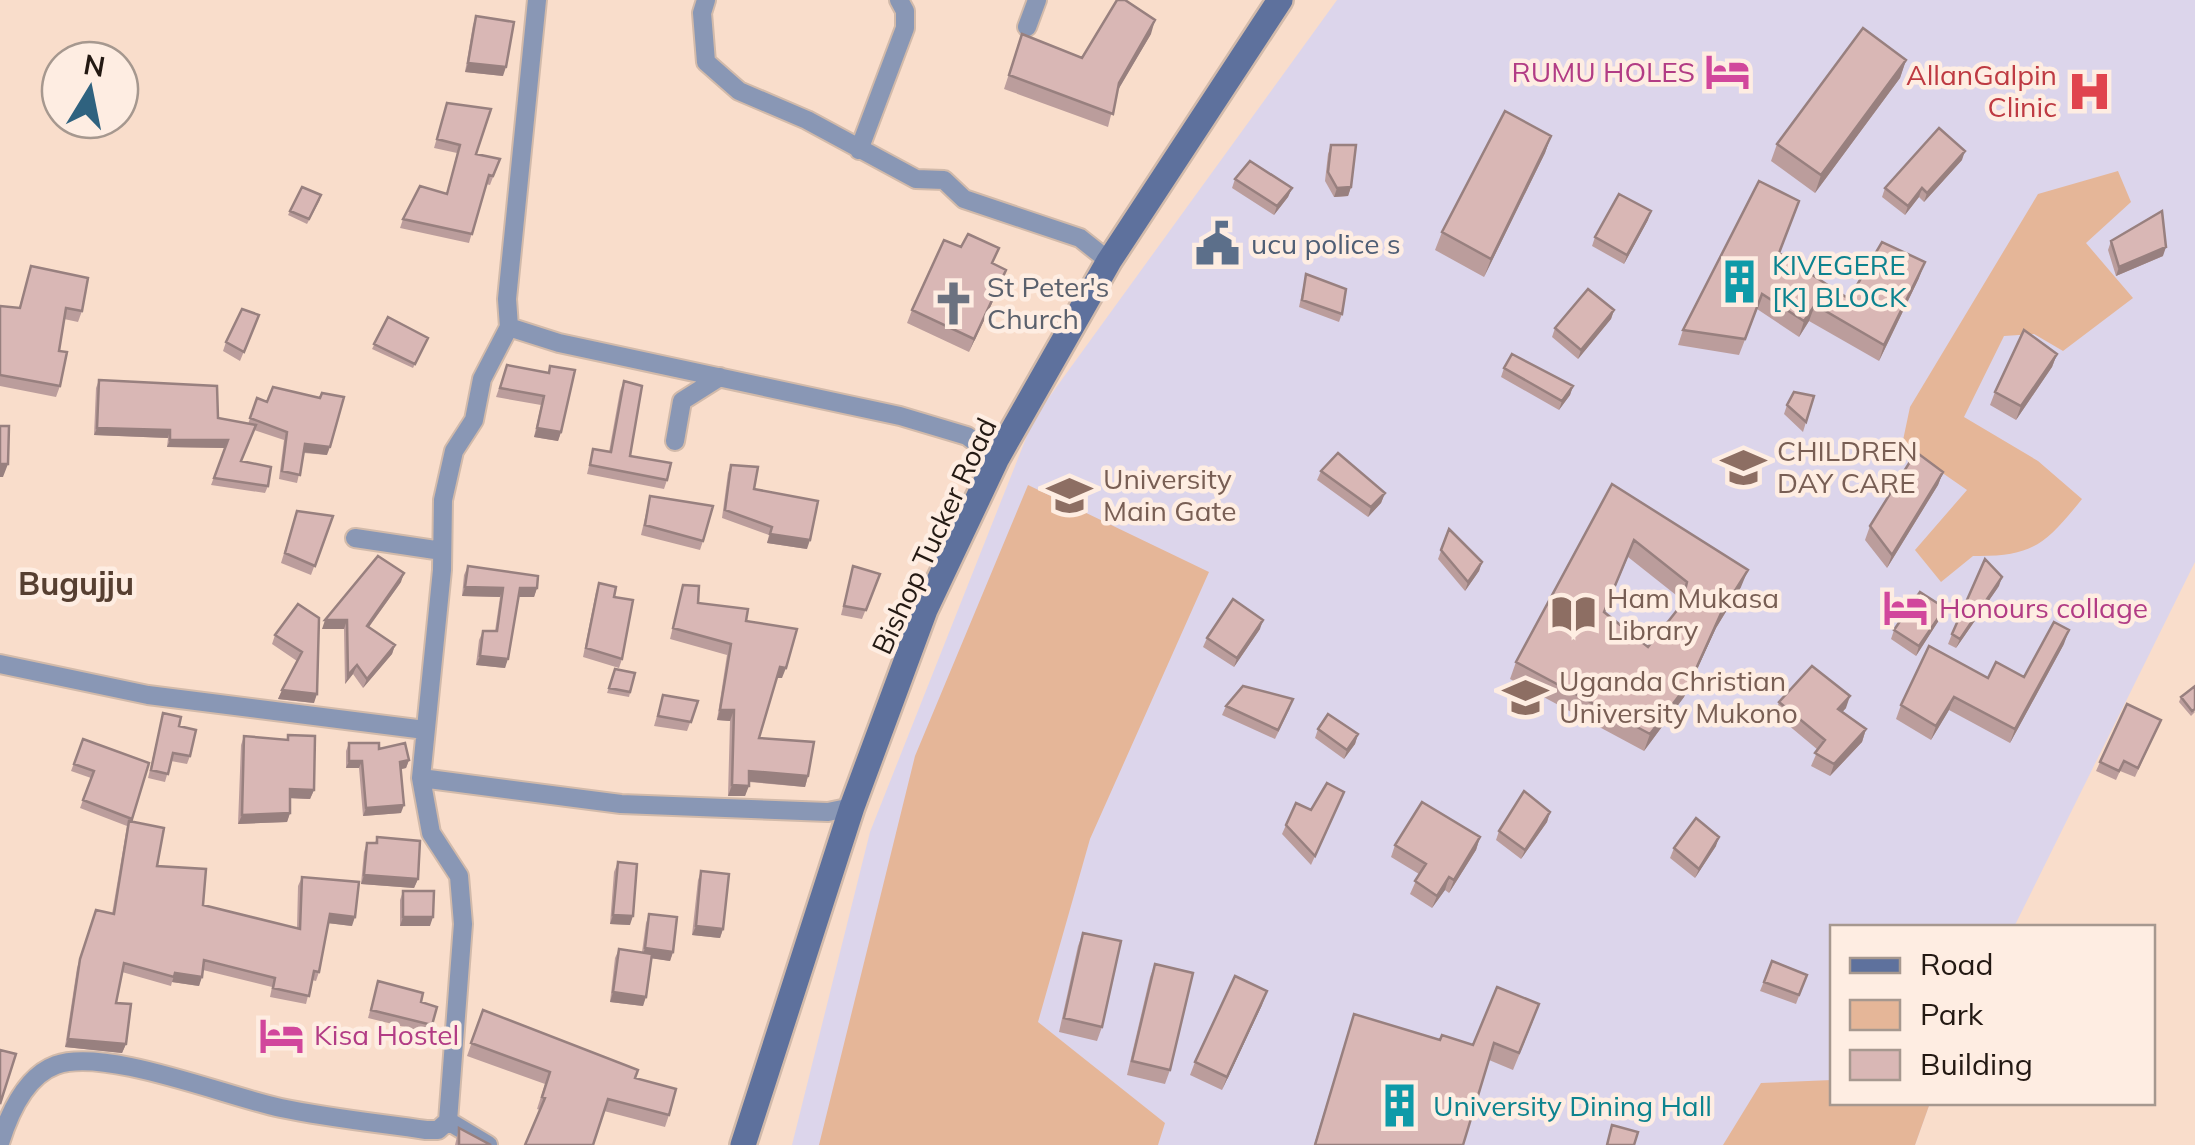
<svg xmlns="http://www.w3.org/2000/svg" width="2195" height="1145" font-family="Mulish,sans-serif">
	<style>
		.education { fill: #dcd5eb }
		.green { fill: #e5b698 }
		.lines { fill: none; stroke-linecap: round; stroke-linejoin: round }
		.minor-casing { stroke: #d2baaa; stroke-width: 22 }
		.secondary-casing { stroke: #d2baaa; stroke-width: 30 }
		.minor { stroke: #8997b5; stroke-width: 18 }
		.secondary { stroke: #5e719d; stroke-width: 25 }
		.wall { fill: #bb9d9c; fill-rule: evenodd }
		.shaded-wall { fill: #98807f }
		.building { fill: #d9b7b5; stroke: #98807f; stroke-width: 2.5; fill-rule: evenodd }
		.labels { text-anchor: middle; stroke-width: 9; stroke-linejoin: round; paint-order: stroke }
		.hotel-label { font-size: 28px; fill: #b23c85; stroke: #feede2; text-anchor: start }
		.health-label { font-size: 28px; fill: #be3a42; stroke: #feede2; text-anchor: end }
		.service-label { font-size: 28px; fill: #4e5e75; stroke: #feede2; text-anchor: start }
		.culture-label { font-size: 28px; fill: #0d838f; stroke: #feede2; text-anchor: start }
		.worship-label { font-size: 28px; fill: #5b616d; stroke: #feede2; text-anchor: start }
		.education-label { font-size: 28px; fill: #785e54; stroke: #feede2; text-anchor: start }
		.street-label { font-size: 28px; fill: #231913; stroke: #feede2 }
		.quarter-label { font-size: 32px; font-weight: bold; fill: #563f31; stroke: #feede2 }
	</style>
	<rect width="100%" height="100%" fill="#f9ddcb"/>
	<path class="education" d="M 1337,0 L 2195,0 L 2195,562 L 2014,927 L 1832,928 L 1832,1102 L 1930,1103 L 1915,1145 L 792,1145 L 870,832 L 1034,418 Z"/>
	<path class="green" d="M 2118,171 L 2131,202 L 2086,243 L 2133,298 L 2063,351 L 2034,334 L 2004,336 L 1964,417 L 2038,461 L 2082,499 C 2045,545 2032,557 1973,556 L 1941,582 L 1915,550 L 1967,490 L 1902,445 L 1910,407 L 2038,194 Z
		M 1028,485 L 1209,572 L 1090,839 L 1038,1022 L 1165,1123 L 1158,1145 L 819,1145 L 915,756 Z
		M 1832,1080 L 1832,1102 L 1930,1103 L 1915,1145 L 1723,1145 L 1761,1083 Z"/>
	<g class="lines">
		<defs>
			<path id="minor" d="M 706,0 L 702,13 L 706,62 L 739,91 L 807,120 L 916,179 L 944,180 L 964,199 L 1080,238 L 1109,261
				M 1027,27 L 1037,0
				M 859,150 L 905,28 L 905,11 L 899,0
				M 509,327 L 507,299 L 537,0
				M 675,441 L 682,401 L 720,377
				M 355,538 L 442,551
				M 0,664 L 148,695 L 425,730
				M 421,778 L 621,804 L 828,812 L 852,807
				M 0,1143 C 9,1114 26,1076 56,1065 C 105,1047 228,1097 281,1108 C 329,1118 378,1123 426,1130 L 438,1130 L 448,1121
				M 488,1145 L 448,1121 L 463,924 L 459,876 L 431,833 L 421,778 L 442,570 L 443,500 L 454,451 L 474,420 L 482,379 L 509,327 L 559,343 L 900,416 L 967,436 L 997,458"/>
			<path id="secondary" d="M 743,1145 L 852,807 L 925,610 L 997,458 L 1109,261 L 1280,0"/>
		</defs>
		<use href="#minor" class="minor-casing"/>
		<use href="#secondary" class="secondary-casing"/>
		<use href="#minor" class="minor"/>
		<use href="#secondary" class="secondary"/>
	</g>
	<path class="wall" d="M 476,16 L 503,76 L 465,72 L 473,25 Z
		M 1022,34 L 1082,58 L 1151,34 L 1117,91 L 1108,127 L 1004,89 Z
		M 1906,60 L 1900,78 L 1815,193 L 1771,161 L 1777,144 Z
		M 447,103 L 476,154 L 500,159 L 490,185 L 486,184 L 469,243 L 400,228 L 403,219 L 447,193 L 457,153 L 434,148 Z
		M 1551,136 L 1545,153 L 1484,277 L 1435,250 L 1442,232 Z
		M 1331,145 L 1351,187 L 1348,196 L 1334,197 L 1325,181 L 1328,154 Z
		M 1962,160 L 1924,202 L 1919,197 L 1905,215 L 1882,197 L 1885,188 Z
		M 1235,179 L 1292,188 L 1288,197 L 1274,215 L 1232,188 Z
		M 302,187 L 320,200 L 307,224 L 288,215 Z
		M 1648,220 L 1624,264 L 1592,246 L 1595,237 Z
		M 2111,241 L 2163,256 L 2116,276 L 2108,250 Z
		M 1779,253 L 1849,299 L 1919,278 L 1879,361 L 1809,321 L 1799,337 L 1757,309 L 1739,355 L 1678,345 L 1683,330 Z
		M 993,264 L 1006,270 L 969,352 L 907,323 L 912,310 Z
		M 31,266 L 82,311 L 78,322 L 64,319 L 59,351 L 60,386 L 56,397 L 0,386 L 0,306 L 19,308 Z
		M 1306,274 L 1342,314 L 1339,322 L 1299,307 Z
		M 1614,310 L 1611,319 L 1578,359 L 1552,337 L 1555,328 Z
		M 259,315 L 240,361 L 223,351 L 226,342 Z
		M 388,317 L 428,338 L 413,368 L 372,349 Z
		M 2057,354 L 2052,367 L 2016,420 L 1990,405 L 1995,392 Z
		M 507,365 L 548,373 L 550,366 L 561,432 L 558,441 L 534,437 L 541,405 L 496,397 Z
		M 1504,368 L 1573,386 L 1570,395 L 1559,410 L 1501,377 Z
		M 99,380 L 218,418 L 248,424 L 257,398 L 327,455 L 304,453 L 297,483 L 279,479 L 284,440 L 254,430 L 241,461 L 268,486 L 265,493 L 211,485 L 225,448 L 167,447 L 168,438 L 94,435 L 96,388 Z
		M 624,381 L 630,456 L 667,480 L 664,489 L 587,474 L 593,449 L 609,452 L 620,391 Z
		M 1814,396 L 1803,432 L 1784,414 L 1787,405 Z
		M 731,465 L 754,489 L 807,549 L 767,543 L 769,535 L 722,518 L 728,473 Z
		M 1321,471 L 1385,493 L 1381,503 L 1368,517 L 1317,480 Z
		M 1943,472 L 1938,485 L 1887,568 L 1865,540 L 1870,526 Z
		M 1612,484 L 1741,587 L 1716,628 L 1684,697 L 1644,751 L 1510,679 L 1516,662 ZM 1628,557 L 1681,599 L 1679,608 L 1648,647 L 1604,613 Z
		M 650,496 L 703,541 L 700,550 L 641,535 Z
		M 333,516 L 311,575 L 281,563 L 294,520 Z
		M 1449,529 L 1482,562 L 1479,571 L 1465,591 L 1438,559 Z
		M 468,566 L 537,588 L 534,597 L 519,597 L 505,668 L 476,665 L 479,640 L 483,631 L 495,631 L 500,597 L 462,596 L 464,575 Z
		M 853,566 L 880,574 L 862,619 L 841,615 Z
		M 401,582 L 369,627 L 395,645 L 392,654 L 363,688 L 353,674 L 345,684 L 344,629 L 322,629 Z
		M 599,583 L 614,597 L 622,659 L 619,668 L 583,657 L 596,592 Z
		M 683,585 L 698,603 L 746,621 L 782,678 L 777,678 L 759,738 L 808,776 L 805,787 L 749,782 L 745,796 L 728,796 L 730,721 L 717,720 L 727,655 L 670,639 Z
		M 1999,586 L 1956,648 L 1948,644 L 1952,634 Z
		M 1941,617 L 1916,656 L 1891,639 L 1894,630 Z
		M 319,618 L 314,703 L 278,699 L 297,661 L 272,644 L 275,635 Z
		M 1260,629 L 1234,667 L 1203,647 L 1207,638 Z
		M 2064,644 L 2010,743 L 1949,710 L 1931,740 L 1896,719 L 1901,705 L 1988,678 L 2024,677 Z
		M 615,669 L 635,673 L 629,697 L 607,693 Z
		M 663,695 L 698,701 L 687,731 L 654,726 Z
		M 2181,697 L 2195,712 L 2191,716 L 2179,702 Z
		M 1779,702 L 1846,708 L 1842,712 L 1866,729 L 1862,742 L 1830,776 L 1811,766 L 1818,750 L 1775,714 Z
		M 1226,706 L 1290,708 L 1275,739 L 1222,715 Z
		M 163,713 L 179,726 L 190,756 L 187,764 L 171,761 L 165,782 L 148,778 Z
		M 1318,729 L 1358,734 L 1355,744 L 1344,759 L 1315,738 Z
		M 2157,729 L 2135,777 L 2120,771 L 2116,780 L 2096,771 L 2100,762 Z
		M 288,735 L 314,790 L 310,799 L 290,798 L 290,813 L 287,822 L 238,824 L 241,745 L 244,736 L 287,740 Z
		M 83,739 L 149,763 L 132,821 L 157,866 L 203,905 L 297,928 L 298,886 L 302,877 L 352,926 L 328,923 L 319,972 L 316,981 L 312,980 L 306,1004 L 270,997 L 272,987 L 203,970 L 199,986 L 172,982 L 171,986 L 122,972 L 116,1003 L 126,1044 L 122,1053 L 65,1047 L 77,968 L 96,910 L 112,914 L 127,826 L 80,808 L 91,778 L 71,771 Z
		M 349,743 L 379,749 L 409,760 L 406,768 L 401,769 L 401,813 L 363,816 L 359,768 L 346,768 L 346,751 Z
		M 1344,792 L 1340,801 L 1311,865 L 1282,834 L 1286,825 Z
		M 1550,812 L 1547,822 L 1521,859 L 1496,840 L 1499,831 Z
		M 377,837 L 418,879 L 414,888 L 361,884 L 364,852 L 367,843 L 375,843 Z
		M 1480,837 L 1476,850 L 1449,893 L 1445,890 L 1432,908 L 1410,894 L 1419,874 L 1391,857 L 1395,845 Z
		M 1716,846 L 1695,878 L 1670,858 L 1674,848 Z
		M 618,862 L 630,925 L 610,924 L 614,872 Z
		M 701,871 L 723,929 L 720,938 L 692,935 L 698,880 Z
		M 403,891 L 430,926 L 400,926 L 400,900 Z
		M 649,914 L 673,952 L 670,961 L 652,958 L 643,1006 L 610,1002 L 615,958 L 619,949 L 642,952 L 646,923 Z
		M 1083,933 L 1102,1027 L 1097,1041 L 1059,1032 L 1078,946 Z
		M 1772,961 L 1807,975 L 1796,1004 L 1760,991 Z
		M 1155,964 L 1170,1070 L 1165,1084 L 1127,1075 L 1150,977 Z
		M 378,981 L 421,1002 L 432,1025 L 429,1033 L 368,1018 Z
		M 1262,1005 L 1222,1090 L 1190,1075 L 1195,1062 Z
		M 483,1010 L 635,1078 L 669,1115 L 665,1127 L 604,1111 L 593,1145 L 525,1145 L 540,1110 L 537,1109 L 545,1084 L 467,1056 Z
		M 1354,1014 L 1440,1040 L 1473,1045 L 1533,1021 L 1513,1070 L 1489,1060 L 1463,1145 L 1314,1145 Z
		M 459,1128 L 491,1145 L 455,1145 Z"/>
	<path class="shaded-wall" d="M 1155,20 L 1151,34 L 1114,97 L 1119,83 Z
		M 1906,60 L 1900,78 L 1815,193 L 1821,175 Z
		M 468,63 L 506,67 L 503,76 L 465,72 Z
		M 1551,136 L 1545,153 L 1484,277 L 1491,259 Z
		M 1965,151 L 1962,160 L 1924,202 L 1927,193 Z
		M 1351,187 L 1348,196 L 1334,197 L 1337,188 Z
		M 1292,188 L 1288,197 L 1274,215 L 1277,206 Z
		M 1922,188 L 1919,197 L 1905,215 L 1908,206 Z
		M 1651,211 L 1648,220 L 1624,264 L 1627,255 Z
		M 2166,247 L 2163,256 L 2116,276 L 2119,267 Z
		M 1925,262 L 1919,278 L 1879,361 L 1884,345 Z
		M 1006,270 L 1001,284 L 969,352 L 974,339 Z
		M 1815,305 L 1809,321 L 1799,337 L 1804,321 Z
		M 1614,310 L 1611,319 L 1578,359 L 1581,350 Z
		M 2057,354 L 2052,367 L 2016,420 L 2021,406 Z
		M 1573,386 L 1570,395 L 1559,410 L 1562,401 Z
		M 97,428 L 170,430 L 168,438 L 94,435 Z
		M 537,428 L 561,432 L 558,441 L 534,437 Z
		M 170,440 L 228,440 L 225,448 L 167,447 Z
		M 305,444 L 330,447 L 327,455 L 302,452 Z
		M 0,464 L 8,464 L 3,477 L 0,477 Z
		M 1943,472 L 1938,485 L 1887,568 L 1892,555 Z
		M 1385,493 L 1381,503 L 1368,517 L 1371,507 Z
		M 770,534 L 810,540 L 807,549 L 767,543 Z
		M 1482,562 L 1479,571 L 1465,591 L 1468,582 Z
		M 1748,570 L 1741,587 L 1716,628 L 1684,697 L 1644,751 L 1650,734 Z
		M 404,573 L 401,582 L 363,635 L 367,626 Z
		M 2002,577 L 1999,586 L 1956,648 L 1960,639 Z
		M 465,587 L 503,588 L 500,597 L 462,596 Z
		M 520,588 L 537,588 L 534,597 L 517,597 Z
		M 1945,608 L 1941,617 L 1916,656 L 1919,646 Z
		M 325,620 L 347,620 L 344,629 L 322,629 Z
		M 1263,620 L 1260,629 L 1234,667 L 1237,658 Z
		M 2069,630 L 2064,644 L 2010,743 L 2015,729 Z
		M 395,645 L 392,654 L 363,688 L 367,679 Z
		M 480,656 L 508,659 L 505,668 L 476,665 Z
		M 357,665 L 353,674 L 345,684 L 348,675 Z
		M 780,667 L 786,668 L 782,678 L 776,678 Z
		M 282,690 L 317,694 L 314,703 L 278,699 Z
		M 1850,696 L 1846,708 L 1834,721 L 1838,709 Z
		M 1954,697 L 1949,710 L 1931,740 L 1936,726 Z
		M 720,710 L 734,710 L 730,721 L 717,720 Z
		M 1866,729 L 1862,742 L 1830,776 L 1834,764 Z
		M 1358,734 L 1355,744 L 1344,759 L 1347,750 Z
		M 409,760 L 406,768 L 397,770 L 400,762 Z
		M 349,761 L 362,761 L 359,768 L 346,768 Z
		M 749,771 L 808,776 L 805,787 L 745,781 Z
		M 732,785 L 749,786 L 745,796 L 728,796 Z
		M 290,789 L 314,790 L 310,799 L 287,798 Z
		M 404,805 L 401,813 L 363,816 L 366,808 Z
		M 1550,812 L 1547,822 L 1521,859 L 1525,850 Z
		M 290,813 L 287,822 L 238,824 L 242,815 Z
		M 1480,837 L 1476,850 L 1449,893 L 1454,880 Z
		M 1719,837 L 1716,846 L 1695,878 L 1699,869 Z
		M 364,875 L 418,879 L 414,888 L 361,884 Z
		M 1449,877 L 1445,890 L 1432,908 L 1437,896 Z
		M 330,914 L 355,917 L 352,926 L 327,923 Z
		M 613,915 L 633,916 L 630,925 L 610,924 Z
		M 403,917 L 433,917 L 430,926 L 400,926 Z
		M 696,926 L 723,929 L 720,938 L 692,935 Z
		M 645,948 L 673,952 L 670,961 L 642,957 Z
		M 175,973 L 202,977 L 199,986 L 172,982 Z
		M 1267,991 L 1262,1005 L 1222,1090 L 1227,1077 Z
		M 613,992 L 646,997 L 643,1006 L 610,1002 Z
		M 68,1039 L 126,1044 L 122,1053 L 65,1047 Z"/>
	<path class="building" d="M 1117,0 L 1125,0 L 1155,20 L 1119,83 L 1113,114 L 1009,75 L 1022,34 L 1082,58 Z
		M 476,16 L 514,22 L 506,67 L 468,63 Z
		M 1863,28 L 1906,60 L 1821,175 L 1777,144 Z
		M 447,103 L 491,109 L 476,154 L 500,159 L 493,176 L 489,175 L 472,234 L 403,219 L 420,186 L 447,194 L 460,145 L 437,139 Z
		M 1505,111 L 1551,136 L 1491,259 L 1442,232 Z
		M 1939,128 L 1965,151 L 1927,193 L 1922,188 L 1908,206 L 1885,188 Z
		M 1331,145 L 1356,145 L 1351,187 L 1337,188 L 1328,172 Z
		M 1250,161 L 1292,188 L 1277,206 L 1235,179 Z
		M 1759,181 L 1799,201 L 1779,253 L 1849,299 L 1882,242 L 1925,262 L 1884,345 L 1815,305 L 1804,321 L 1762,294 L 1745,339 L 1683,330 Z
		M 302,187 L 321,195 L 309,219 L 290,211 Z
		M 1619,194 L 1651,211 L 1627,255 L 1595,237 Z
		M 2162,211 L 2166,247 L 2119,267 L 2111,241 Z
		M 968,234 L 999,248 L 992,263 L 1006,270 L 974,339 L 912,310 L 944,240 L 961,247 Z
		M 31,266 L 88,278 L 82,311 L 66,308 L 59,351 L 67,352 L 60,386 L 0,375 L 0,306 L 20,308 Z
		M 1306,274 L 1346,289 L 1342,314 L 1302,300 Z
		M 1588,289 L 1614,310 L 1581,350 L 1555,328 Z
		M 242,309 L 259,315 L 244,352 L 226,342 Z
		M 388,317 L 428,338 L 415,364 L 374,344 Z
		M 2024,330 L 2057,354 L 2021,406 L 1995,392 Z
		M 1512,354 L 1573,386 L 1562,401 L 1504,368 Z
		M 507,365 L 549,373 L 550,366 L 575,370 L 561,432 L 537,428 L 544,396 L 500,388 Z
		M 99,380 L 217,386 L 218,418 L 256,425 L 241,461 L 271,467 L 268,486 L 214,478 L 228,440 L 170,440 L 170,430 L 97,428 Z
		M 624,381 L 642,386 L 630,456 L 671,463 L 667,480 L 590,465 L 593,449 L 611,452 Z
		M 273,387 L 320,398 L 322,393 L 344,397 L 330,447 L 305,444 L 300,475 L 282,471 L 287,432 L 250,418 L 257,398 L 267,402 Z
		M 1794,392 L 1814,396 L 1806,422 L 1787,405 Z
		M 0,426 L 9,426 L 8,464 L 0,464 Z
		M 1916,452 L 1943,472 L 1892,555 L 1870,526 Z
		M 1338,453 L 1385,493 L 1371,507 L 1321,471 Z
		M 731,465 L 758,467 L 754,489 L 818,501 L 810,540 L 770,534 L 772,527 L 725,510 Z
		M 1612,484 L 1748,570 L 1722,611 L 1691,680 L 1650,734 L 1516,662 ZM 1634,540 L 1687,582 L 1682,604 L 1648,647 L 1604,612 Z
		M 650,496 L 713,506 L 703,541 L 645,525 Z
		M 297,511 L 333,516 L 315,566 L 285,553 Z
		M 1449,529 L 1482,562 L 1468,582 L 1441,550 Z
		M 378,556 L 404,573 L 367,626 L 395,645 L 367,679 L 357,665 L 348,675 L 347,620 L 325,620 Z
		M 1985,559 L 2002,577 L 1960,639 L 1952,634 Z
		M 468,566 L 538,576 L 537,588 L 520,588 L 508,659 L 480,656 L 483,631 L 497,631 L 503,588 L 465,587 Z
		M 853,566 L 880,574 L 866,610 L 844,606 Z
		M 599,583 L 616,587 L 614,597 L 633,600 L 622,659 L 586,648 Z
		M 683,585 L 699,586 L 698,603 L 748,609 L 746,621 L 797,629 L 786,668 L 780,667 L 759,738 L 814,742 L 808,776 L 749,771 L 749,786 L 732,785 L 734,710 L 720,710 L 731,644 L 673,628 Z
		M 1920,592 L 1945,608 L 1919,646 L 1894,630 Z
		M 1233,599 L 1263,620 L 1237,658 L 1207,638 Z
		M 298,604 L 319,618 L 317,694 L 282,690 L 302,652 L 275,635 Z
		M 2054,622 L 2069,630 L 2015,729 L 1954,697 L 1936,726 L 1901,705 L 1929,646 L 1988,678 L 1996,662 L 2024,677 Z
		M 1812,666 L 1850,696 L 1838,709 L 1866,729 L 1834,764 L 1815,753 L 1825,740 L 1779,702 Z
		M 615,669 L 635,673 L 630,692 L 609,688 Z
		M 1243,686 L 1293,699 L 1278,730 L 1226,706 Z
		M 2195,686 L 2195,709 L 2192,711 L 2181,697 Z
		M 663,695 L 698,701 L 691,722 L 658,716 Z
		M 2127,704 L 2161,720 L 2138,768 L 2124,761 L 2119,771 L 2100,762 Z
		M 163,713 L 181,717 L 179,726 L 196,730 L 190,756 L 173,753 L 168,774 L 151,770 Z
		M 1328,714 L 1358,734 L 1347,750 L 1318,729 Z
		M 288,735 L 315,736 L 314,790 L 290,789 L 290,813 L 242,815 L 244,736 L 288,740 Z
		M 83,739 L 149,763 L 132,819 L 83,800 L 94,771 L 74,764 Z
		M 349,743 L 379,743 L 379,749 L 405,743 L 409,760 L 400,762 L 404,805 L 366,808 L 362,761 L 349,761 Z
		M 1327,783 L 1344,792 L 1315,856 L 1286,825 L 1296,803 L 1311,810 Z
		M 1524,791 L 1550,812 L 1525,850 L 1499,831 Z
		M 1422,802 L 1480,837 L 1454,880 L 1449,877 L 1437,896 L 1415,881 L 1426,864 L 1395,845 Z
		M 1696,818 L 1719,837 L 1699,869 L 1674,848 Z
		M 129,821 L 164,828 L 157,866 L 206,869 L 203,905 L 300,929 L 302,877 L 359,882 L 355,917 L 330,914 L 319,972 L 314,971 L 309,996 L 273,988 L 275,978 L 204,960 L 202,977 L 175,973 L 174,977 L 124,963 L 116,1003 L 131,1004 L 126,1044 L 68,1039 L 80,959 L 96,910 L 114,914 Z
		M 377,837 L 420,841 L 418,879 L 364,875 L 367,843 L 377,843 Z
		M 618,862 L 637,864 L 633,916 L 613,915 Z
		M 701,871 L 729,874 L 723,929 L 696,926 Z
		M 403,891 L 434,891 L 433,917 L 403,917 Z
		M 649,914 L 677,917 L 673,952 L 645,948 Z
		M 1083,933 L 1121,941 L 1102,1027 L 1064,1018 Z
		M 619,949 L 652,954 L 646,997 L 613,992 Z
		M 1772,961 L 1807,975 L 1799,995 L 1764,982 Z
		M 1155,964 L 1193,973 L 1170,1070 L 1132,1061 Z
		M 1235,976 L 1267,991 L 1227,1077 L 1195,1062 Z
		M 378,981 L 423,993 L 421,1002 L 437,1007 L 432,1025 L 371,1010 Z
		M 1497,987 L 1539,1004 L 1519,1053 L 1494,1043 L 1463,1145 L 1315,1145 L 1354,1014 L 1440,1040 L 1442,1035 L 1473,1045 Z
		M 483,1010 L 638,1070 L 635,1078 L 676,1089 L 669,1115 L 608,1099 L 593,1145 L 525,1145 L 545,1098 L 542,1097 L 550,1072 L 471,1043 Z
		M 0,1050 L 16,1054 L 0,1104 Z
		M 1612,1125 L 1638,1132 L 1634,1145 L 1607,1145 Z
		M 459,1128 L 491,1145 L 459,1145 Z"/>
	<defs>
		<symbol id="hotel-bare" viewBox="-9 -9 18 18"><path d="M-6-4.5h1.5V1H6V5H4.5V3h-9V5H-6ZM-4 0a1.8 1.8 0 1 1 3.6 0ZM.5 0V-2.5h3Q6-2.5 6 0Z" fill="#d1479c" stroke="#feede2" stroke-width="2.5" paint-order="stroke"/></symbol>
		<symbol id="hospital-bare" viewBox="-9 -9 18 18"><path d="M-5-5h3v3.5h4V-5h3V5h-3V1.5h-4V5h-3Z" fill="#e0444e" stroke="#feede2" stroke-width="2.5" paint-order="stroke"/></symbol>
		<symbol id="civic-bare" viewBox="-9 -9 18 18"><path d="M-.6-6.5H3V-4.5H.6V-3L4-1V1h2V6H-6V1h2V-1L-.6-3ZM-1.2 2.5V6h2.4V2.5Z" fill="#5c6f8a" stroke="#feede2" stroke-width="2.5" paint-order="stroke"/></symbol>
		<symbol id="building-bare" viewBox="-9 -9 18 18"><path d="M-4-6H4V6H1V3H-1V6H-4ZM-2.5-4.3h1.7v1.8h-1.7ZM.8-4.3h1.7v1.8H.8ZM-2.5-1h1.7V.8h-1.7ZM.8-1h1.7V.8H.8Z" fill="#0f9aa8" stroke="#feede2" stroke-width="2.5" paint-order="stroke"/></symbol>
		<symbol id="church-bare" viewBox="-9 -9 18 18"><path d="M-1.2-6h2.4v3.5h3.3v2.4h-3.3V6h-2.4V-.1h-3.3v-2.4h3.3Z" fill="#6b7280" stroke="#feede2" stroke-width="2.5" paint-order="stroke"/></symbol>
		<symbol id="school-bare" viewBox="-9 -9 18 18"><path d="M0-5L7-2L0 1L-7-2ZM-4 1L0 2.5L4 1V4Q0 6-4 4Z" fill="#8d6e63" stroke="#feede2" stroke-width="2.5" paint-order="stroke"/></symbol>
		<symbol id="library-bare" viewBox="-9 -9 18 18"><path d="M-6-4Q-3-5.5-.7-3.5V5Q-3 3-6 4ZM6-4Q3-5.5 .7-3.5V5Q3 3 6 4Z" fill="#8d6e63" stroke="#feede2" stroke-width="2.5" paint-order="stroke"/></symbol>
		<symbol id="university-bare" viewBox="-9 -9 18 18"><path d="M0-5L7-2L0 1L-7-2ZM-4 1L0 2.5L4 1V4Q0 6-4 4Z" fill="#8d6e63" stroke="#feede2" stroke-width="2.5" paint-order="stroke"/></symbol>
	</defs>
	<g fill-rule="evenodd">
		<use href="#hotel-bare" x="1696" y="40" width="63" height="63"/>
		<use href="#hospital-bare" x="2058" y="60" width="63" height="63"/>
		<use href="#civic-bare" x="1186" y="212" width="63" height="63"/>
		<use href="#building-bare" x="1708" y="250" width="63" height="63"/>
		<use href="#church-bare" x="922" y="272" width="63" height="63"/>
		<use href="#school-bare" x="1712" y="436" width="63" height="63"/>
		<use href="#school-bare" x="1038" y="464" width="63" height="63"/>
		<use href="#hotel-bare" x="1874" y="576" width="63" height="63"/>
		<use href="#library-bare" x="1542" y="582" width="63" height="63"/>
		<use href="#university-bare" x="1494" y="666" width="63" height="63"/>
		<use href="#hotel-bare" x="250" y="1004" width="63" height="63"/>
		<use href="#building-bare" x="1368" y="1074" width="63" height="63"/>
	</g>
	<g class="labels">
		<g class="hotel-label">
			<text x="1695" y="82" text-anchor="end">RUMU HOLES</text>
			<text x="1939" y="618">Honours collage</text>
			<text x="314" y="1045">Kisa Hostel</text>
		</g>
		<g class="health-label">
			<text x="2057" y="85">AllanGalpin<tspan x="2057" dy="32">Clinic</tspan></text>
		</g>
		<g class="service-label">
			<text x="1251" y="254">ucu police s</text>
		</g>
		<g class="culture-label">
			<text x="1772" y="275">KIVEGERE<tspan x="1772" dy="32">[K] BLOCK</tspan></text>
			<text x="1433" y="1116">University Dining Hall</text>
		</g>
		<g class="worship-label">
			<text x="987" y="297">St Peter's<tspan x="987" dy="32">Church</tspan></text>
		</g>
		<g class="education-label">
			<text x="1777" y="461">CHILDREN<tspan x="1777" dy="32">DAY CARE</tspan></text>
			<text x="1103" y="489">University<tspan x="1103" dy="32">Main Gate</tspan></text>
			<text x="1607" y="608">Ham Mukasa<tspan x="1607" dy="32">Library</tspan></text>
			<text x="1559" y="691">Uganda Christian<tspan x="1559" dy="32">University Mukono</tspan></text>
		</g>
		<g class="street-label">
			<text transform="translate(934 536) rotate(-65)" y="10">Bishop Tucker Road</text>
		</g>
		<g class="quarter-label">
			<text x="76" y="595">Bugujju</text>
		</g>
	</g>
	<rect x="1830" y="925" width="325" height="180" fill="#feede2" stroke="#a6988f" stroke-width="2.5"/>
	<rect x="1850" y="958" width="50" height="15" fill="#5e719d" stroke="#a6988f" stroke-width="2.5"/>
	<text x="1920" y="975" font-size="30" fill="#231913">Road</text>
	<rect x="1850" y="1000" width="50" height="30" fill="#e5b698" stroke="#a6988f" stroke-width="2.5"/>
	<text x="1920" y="1025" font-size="30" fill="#231913">Park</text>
	<rect x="1850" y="1050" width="50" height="30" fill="#d9b7b5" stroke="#a6988f" stroke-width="2.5"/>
	<text x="1920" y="1075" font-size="30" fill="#231913">Building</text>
	<g transform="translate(90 90) rotate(10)"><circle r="48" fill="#feede2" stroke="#a6988f" stroke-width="2.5"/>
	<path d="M0-8L18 38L0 25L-18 38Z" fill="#2f627f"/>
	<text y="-15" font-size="28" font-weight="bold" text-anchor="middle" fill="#231913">N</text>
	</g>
</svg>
